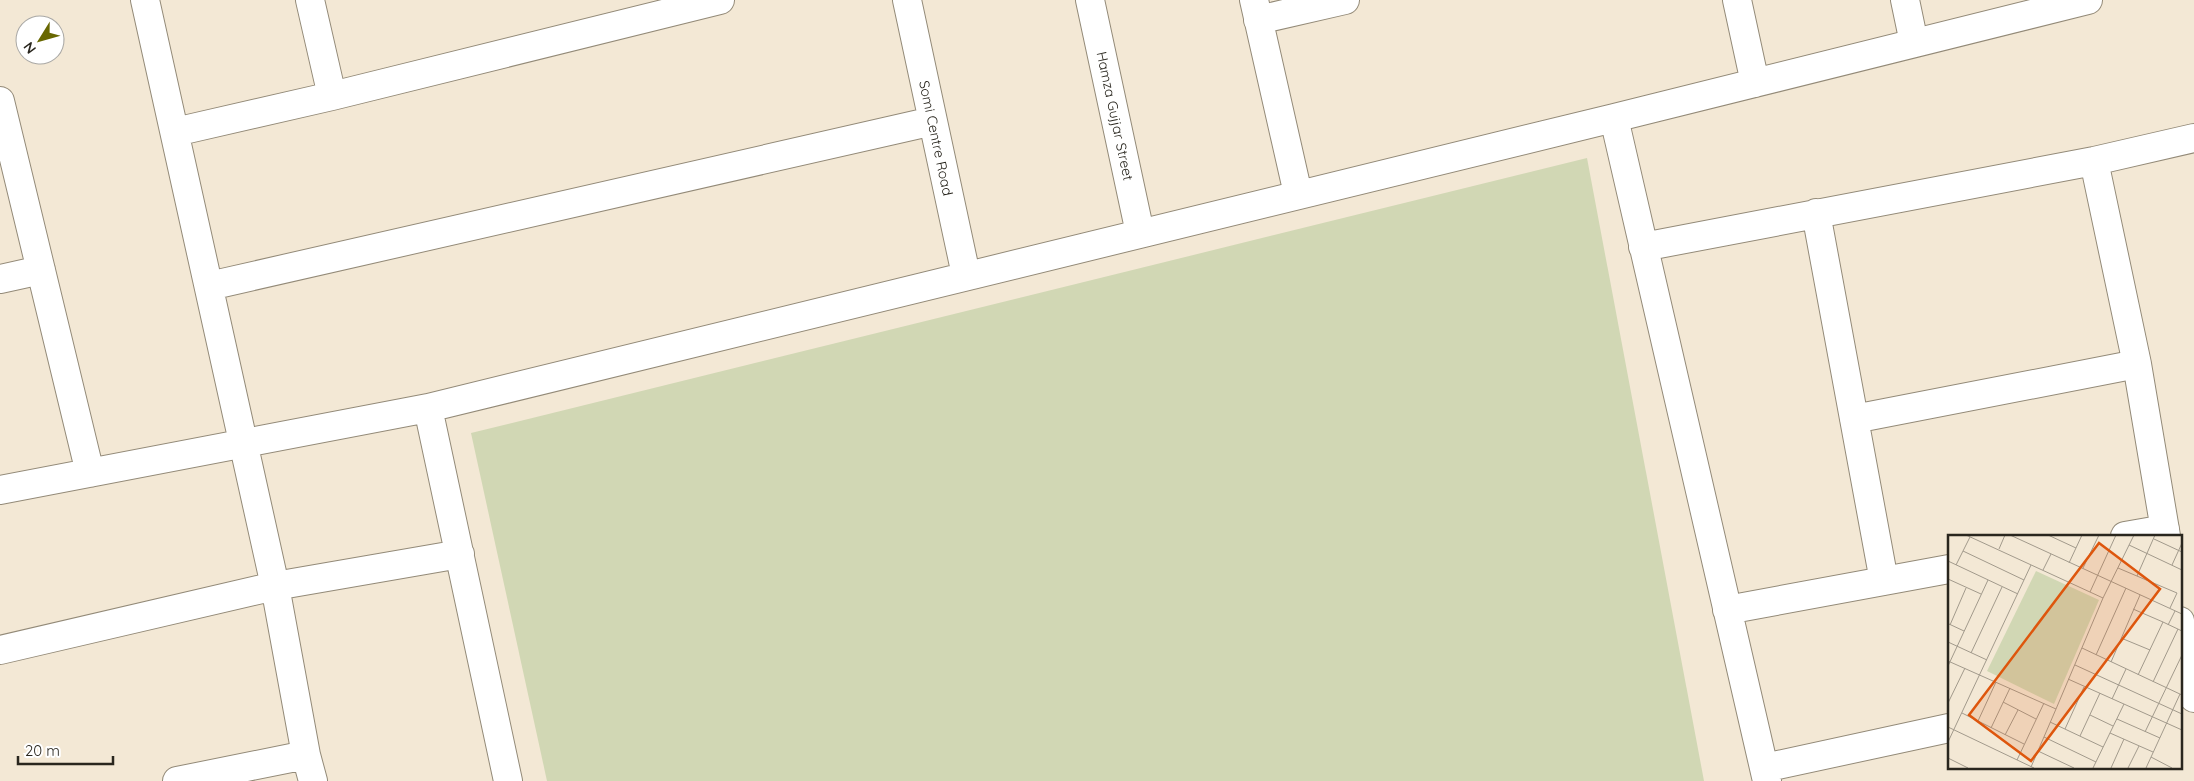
<svg xmlns="http://www.w3.org/2000/svg" width="2194" height="781" font-family="Quicksand,sans-serif">
	<style>
		.green { fill: #d1d7b4 }
		.lines { fill: none; stroke-linecap: round; stroke-linejoin: round }
		.minor-casing { stroke: #938a78; stroke-width: 30 }
		.minor { stroke: #fff; stroke-width: 28 }
		.labels { text-anchor: middle; stroke-width: 4; stroke-linejoin: round; paint-order: stroke }
		.street-label { font-size: 14px; fill: #29261e; stroke: #fff }
		.inset-road { fill: none; stroke: #a29a8c; stroke-width: 1 }
		.view { fill: #de560d; fill-opacity: 0.15; stroke: #de560d; stroke-width: 2.5 }
		.inset-edge { fill: none; stroke: #29261e; stroke-width: 2.5 }
	</style>
	<rect width="100%" height="100%" fill="#f3e8d5"/>
	<path class="green" d="M 1587,158 L 1704,781 L 547,781 L 471,433 Z"/>
	<g class="lines">
		<defs>
			<path id="minor" d="M 145,0 L 275,586 L 306,755 L 313,781
				M 310,0 L 332,96
				M 907,0 L 966,275
				M 1090,0 L 1140,233
				M 1254,0 L 1298,194
				M 1737,0 L 1755,83
				M 1905,0 L 1914,43
				M 1258,20 L 1345,0
				M 0,101 L 90,473
				M 1614,118 L 2088,0
				M 175,132 L 332,96 L 720,0
				M 2094,161 L 2137,364 L 2166,536
				M 1816,213 L 1884,581
				M 1643,247 L 2094,161 L 2194,138
				M 0,279 L 41,270
				M 209,286 L 933,121
				M 1854,419 L 2137,364
				M 0,490 L 428,408
				M 2125,536 L 2165,529
				M 1727,610 L 1949,569
				M 2180,621 L 2194,698
				M 0,650 L 275,586 L 460,554
				M 1764,768 L 1949,728
				M 177,781 L 306,755
				M 508,781 L 428,408 L 1614,118 L 1767,781"/>
		</defs>
		<use href="#minor" class="minor-casing"/>
		<use href="#minor" class="minor"/>
	</g>
	<g class="labels">
		<g class="street-label">
			<text transform="translate(1115 116) rotate(78)" y="5">Hamza Gujjar Street</text>
			<text transform="translate(936 138) rotate(78)" y="5">Somi Centre Road</text>
		</g>
	</g>
	<g transform="translate(1948 535)">
		<rect width="234" height="234" fill="#f3e8d5"/>
		<path d="M 88,36 L 151,65 L 106,169 L 39,136 Z" fill="#d1d7b4"/>
		<path class="inset-road" d="M 62,0 L 234,79M 100,0 L 128,13M 206,4 L 234,17M 181,10 L 234,35M 51,14 L 57,0M 15,16 L 76,45M 0,26 L 70,59M 121,28 L 134,0M 8,30 L 22,2M 224,30 L 234,8M 135,33 L 151,0M 170,33 L 229,58 L 222,73M 95,35 L 103,19M 189,41 L 207,0M 0,44 L 33,59M 142,57 L 168,0M 155,63 L 186,0M 185,74 L 215,87M 1,89 L 16,96M 2,90 L 18,53M 220,90 L 227,76M 173,103 L 202,115M 0,107 L 39,125M 134,113 L 234,160M 23,118 L 54,52M 148,120 L 178,53M 0,126 L 108,174 L 155,63 L 18,0M 163,127 L 192,60M 127,130 L 234,179M 0,131 L 40,45M 190,140 L 215,87 L 234,96M 120,144 L 234,195M 205,147 L 230,94M 164,164 L 178,134M 55,167 L 88,184M 0,168 L 17,133M 14,178 L 76,209M 142,180 L 165,191M 169,184 L 212,203M 30,186 L 48,147M 102,187 L 155,212M 0,192 L 86,233M 43,193 L 62,153M 117,194 L 136,152M 197,197 L 234,120M 162,198 L 205,217M 57,200 L 70,175M 132,201 L 152,158M 96,202 L 148,227M 0,207 L 83,30M 90,216 L 126,233M 203,222 L 224,233M 0,223 L 20,233M 69,225 L 96,168M 83,232 L 108,174M 145,233 L 176,169M 163,233 L 176,204M 180,233 L 191,211M 198,233 L 232,159"/>
		<path class="view" d="M 151,8 L 212,54 L 83,226 L 21,180 Z"/>
		<rect width="234" height="234" class="inset-edge"/>
	</g>
	<g transform="translate(40 40) rotate(233)"><circle r="24" fill="#ffffff" stroke="#a9a8a5"/>
	<path d="M0-4L9 19L0 12L-9 19Z" fill="#686701"/>
	<text y="-8" font-size="14" font-weight="bold" text-anchor="middle" fill="#29261e">N</text>
	</g>
	<path d="M18 756v8h95v-8" fill="none" stroke="#29261e" stroke-width="2.5"/>
	<text x="25" y="756" font-size="15" fill="#29261e" stroke="#ffffff" stroke-width="4" paint-order="stroke">20 m</text>
</svg>
